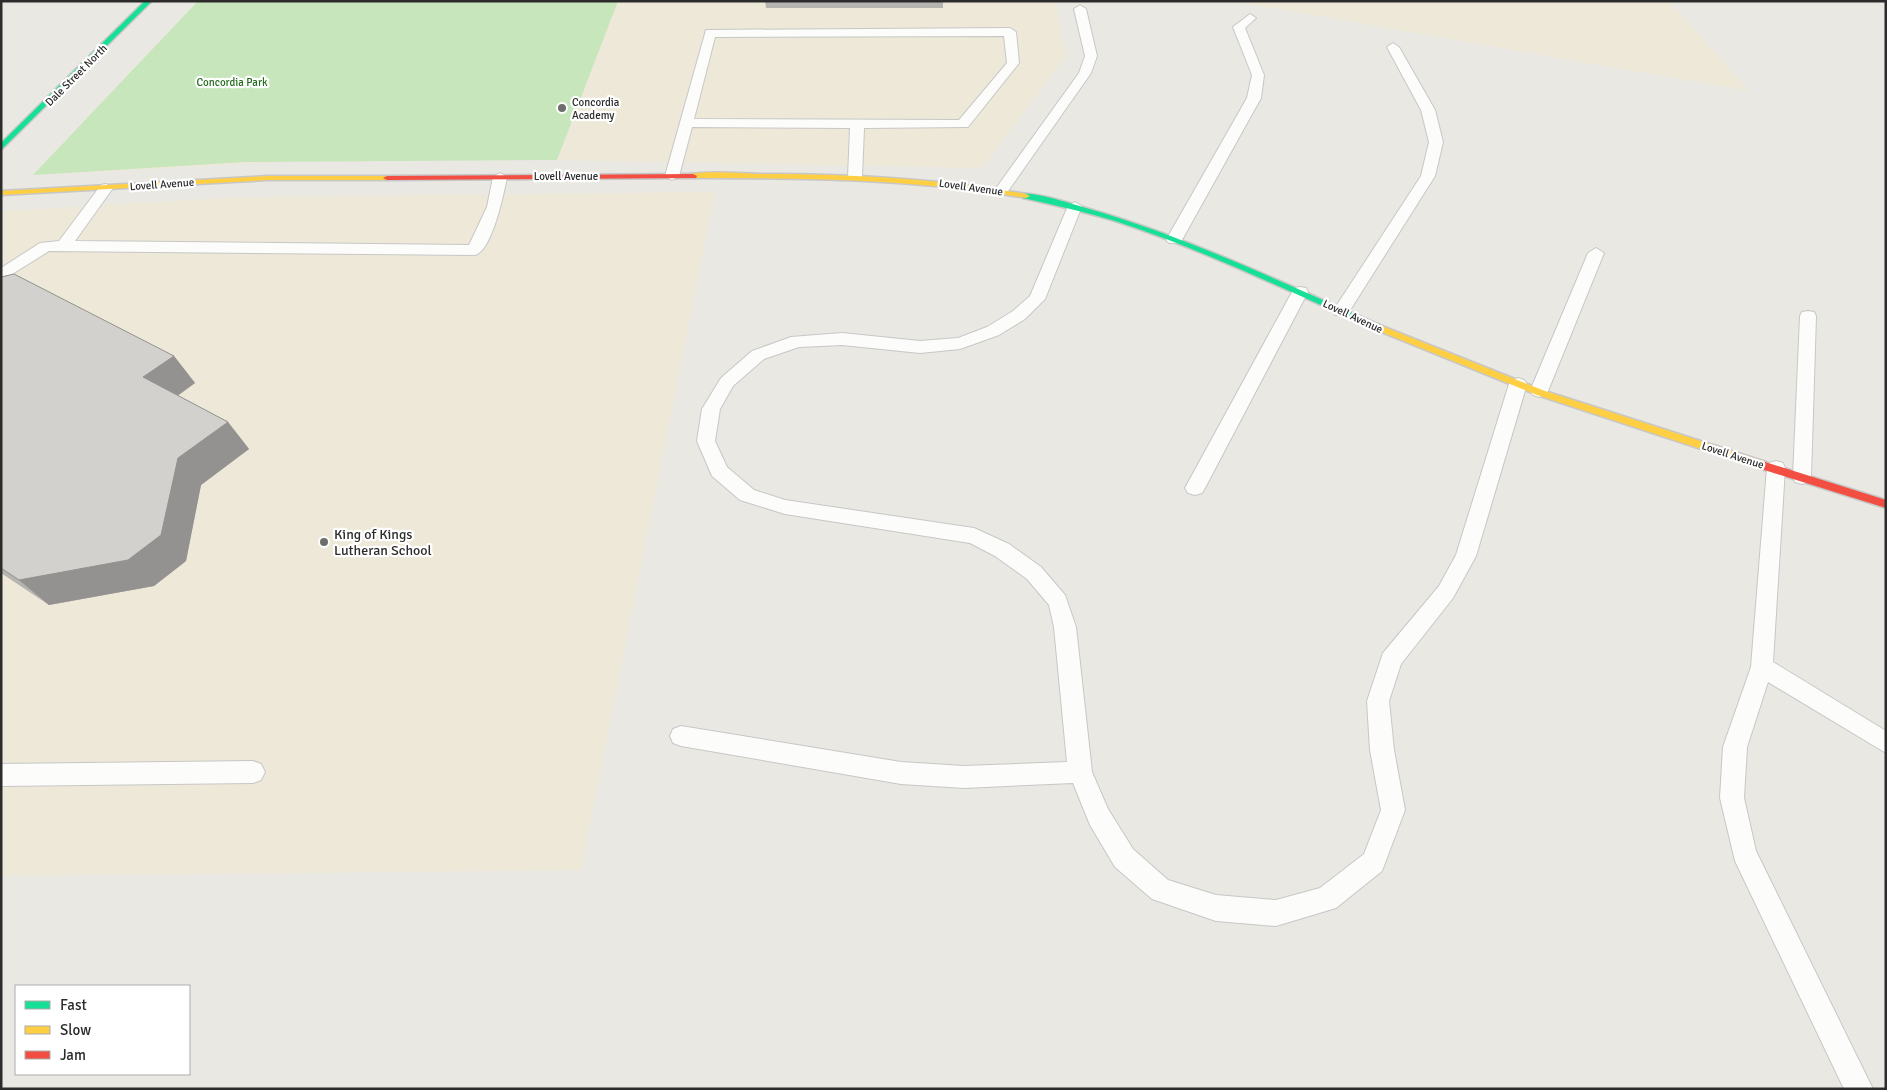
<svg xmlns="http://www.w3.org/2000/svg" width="1887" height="1090" font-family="Signika,sans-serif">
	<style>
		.education { fill: #ede8d7 }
		.green { fill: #c7e6bb }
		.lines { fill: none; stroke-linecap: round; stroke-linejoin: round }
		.lane-casing { stroke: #c7c7c7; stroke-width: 2 }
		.fast-casing { stroke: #c7c7c7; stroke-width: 3 }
		.slow-casing { stroke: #c7c7c7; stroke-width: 3 }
		.jam-casing { stroke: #c7c7c7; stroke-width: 3 }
		.lane { fill: #fcfcfb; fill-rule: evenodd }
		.fast { fill: #16e098; fill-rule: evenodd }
		.slow { fill: #ffcf43; fill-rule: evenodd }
		.jam { fill: #f24e42; fill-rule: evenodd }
		.wall { fill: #b5b4b0 }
		.shaded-wall { fill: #949290 }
		.building { fill: #d3d1cd; stroke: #949290 }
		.poi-dot { fill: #6e6e6c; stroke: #fff; stroke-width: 2 }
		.labels { text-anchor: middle; stroke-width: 4.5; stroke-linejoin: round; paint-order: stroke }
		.far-street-label { font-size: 11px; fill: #2c2c2c; stroke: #fff }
		.far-park-label { font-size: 11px; fill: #226b1a; stroke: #fff }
		.far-poi-label { font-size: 11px; fill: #2c2c2c; stroke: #fff; text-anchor: start }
		.poi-label { font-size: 14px; fill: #2c2c2c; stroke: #fff; text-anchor: start }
	</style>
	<rect width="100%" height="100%" fill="#eae8e2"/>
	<path class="education" d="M 198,1 L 1056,1 L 1066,56 L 982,168 L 557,160 L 309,160 L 33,175 Z
		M 1232,1 L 1669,1 L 1749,91 Z
		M 715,192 L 581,870 L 1,876 L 1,215 L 5,211 L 243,197 Z"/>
	<path class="green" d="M 198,1 L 618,1 L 557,160 L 245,162 L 33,175 Z"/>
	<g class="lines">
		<defs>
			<path id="lane" d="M 1080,5 L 1086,9 L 1097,56 L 1091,73 L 1006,194 L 996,194 L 994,191 L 1079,73 L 1085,56 L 1074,9 Z
				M 1250,14 L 1256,18 L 1245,28 L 1264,75 L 1261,98 L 1182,240 L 1179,243 L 1169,243 L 1166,240 L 1247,98 L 1252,75 L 1233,27 Z
				M 1010,28 L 1016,32 L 1019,63 L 968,127 L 864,128 L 862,177 L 860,180 L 850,180 L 848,177 L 850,128 L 692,127 L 679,176 L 672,180 L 665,176 L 706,30 ZM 1004,36 L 1007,63 L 959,120 L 694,119 L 715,37 Z
				M 1393,43 L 1399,47 L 1435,110 L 1443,142 L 1435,176 L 1347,315 L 1335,315 L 1333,311 L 1421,176 L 1429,142 L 1421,110 L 1387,47 Z
				M 500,173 L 507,177 C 504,193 492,251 475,255 L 49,251 L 1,281 L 1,268 L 40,243 L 59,241 L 101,185 L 106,184 L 113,188 L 75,241 L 469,245 L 487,207 L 493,177 Z
				M 1075,202 L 1082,206 L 1045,299 L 1025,319 L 999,335 L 960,349 L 920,353 L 842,345 L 799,347 L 764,359 L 733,386 L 720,409 L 715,441 L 727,467 L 754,490 L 785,500 L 974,528 L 1009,544 L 1041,567 L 1065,595 L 1076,627 L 1092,772 L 1108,809 L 1133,849 L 1168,880 L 1216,895 L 1276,900 L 1320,888 L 1364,854 L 1381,810 L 1370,750 L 1367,701 L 1383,653 L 1439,586 L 1456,555 L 1509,384 L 1512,380 L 1518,378 L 1524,380 L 1527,384 L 1476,556 L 1453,598 L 1401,664 L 1389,701 L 1394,750 L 1405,810 L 1382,871 L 1336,908 L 1276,926 L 1216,921 L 1152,899 L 1115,867 L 1090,825 L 1073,783 L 964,788 L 901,784 L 681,746 L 673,743 L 670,736 L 673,729 L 681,726 L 901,762 L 964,766 L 1067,762 L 1054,627 L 1049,605 L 1027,579 L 995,556 L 970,543 L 785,514 L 740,500 L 712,476 L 697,441 L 702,409 L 721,378 L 752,351 L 791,337 L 842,333 L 920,341 L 958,338 L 987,327 L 1013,311 L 1030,296 L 1068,206 Z
				M 1596,248 L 1604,253 L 1548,391 L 1545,395 L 1539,397 L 1533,395 L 1530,391 L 1588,253 Z
				M 1300,287 L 1306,288 L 1308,292 L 1205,488 L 1202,493 L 1195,495 L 1188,493 L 1185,488 L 1292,292 L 1294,288 Z
				M 1808,311 L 1814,312 L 1816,316 L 1811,477 L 1809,482 L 1802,484 L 1795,482 L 1793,477 L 1800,316 L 1802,312 Z
				M 1776,461 L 1783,463 L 1785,468 L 1773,662 L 1886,731 L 1886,753 L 1768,682 L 1747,747 L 1744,798 L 1756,851 L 1873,1089 L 1844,1089 L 1735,861 L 1720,798 L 1723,747 L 1751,667 L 1767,468 L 1769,463 Z
				M 253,761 L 261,764 L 265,772 L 261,780 L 253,783 L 1,786 L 1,764 Z"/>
			<path id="fast" d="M 145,1 L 152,1 L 1,150 L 1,143 Z
				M 1023,194 C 1036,192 1072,204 1086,208 C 1188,237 1283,283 1380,325 L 1382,327 L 1380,329 L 1374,329 C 1288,291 1204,250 1115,221 C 1085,212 1054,205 1023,198 Z"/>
			<path id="slow" d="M 690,174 C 712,170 744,174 767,174 C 854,174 940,179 1026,194 L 1030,196 L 1026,198 C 915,179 805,178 693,178 L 689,176 Z
				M 268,176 L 387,176 L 391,178 L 387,180 L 268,180 L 1,195 L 1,191 Z
				M 1377,324 L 1545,391 L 1766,462 L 1767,465 L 1762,469 L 1537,395 L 1374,329 L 1372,327 Z"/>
			<path id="jam" d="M 693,174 L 697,176 L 696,178 L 387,180 L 383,178 L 387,176 Z
				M 1762,461 L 1886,500 L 1886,508 L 1758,468 L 1757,465 Z"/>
		</defs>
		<use href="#lane" class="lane-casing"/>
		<use href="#fast" class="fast-casing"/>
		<use href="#slow" class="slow-casing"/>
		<use href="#jam" class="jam-casing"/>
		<use href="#lane" class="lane"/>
		<use href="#fast" class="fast"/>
		<use href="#slow" class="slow"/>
		<use href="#jam" class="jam"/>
	</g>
	<path class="wall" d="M 745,1 L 943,1 L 943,8 L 766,8 L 765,1 Z
		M 1,277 L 174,356 L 195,383 L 178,396 L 228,422 L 249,449 L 201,485 L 186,561 L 154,586 L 49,605 L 1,573 Z"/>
	<path class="shaded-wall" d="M 174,356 L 195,383 L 165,404 L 143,377 Z
		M 228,422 L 249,449 L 201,485 L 186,561 L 154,586 L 49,605 L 19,580 L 178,458 Z"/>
	<path class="building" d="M 14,274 L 174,356 L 143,377 L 228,422 L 178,458 L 161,535 L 128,560 L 19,580 L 1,568 L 1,277 Z"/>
	<g class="poi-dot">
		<circle cx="562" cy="108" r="5"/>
		<circle cx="324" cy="542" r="5"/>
	</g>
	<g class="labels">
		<g class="far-street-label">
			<text transform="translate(76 75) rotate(-45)" y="4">Dale Street North</text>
			<text x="566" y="180">Lovell Avenue</text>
			<text transform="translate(162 184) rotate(-4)" y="4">Lovell Avenue</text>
			<text transform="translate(971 187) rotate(8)" y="4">Lovell Avenue</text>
			<text transform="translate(1353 316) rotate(25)" y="4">Lovell Avenue</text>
			<text transform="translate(1733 455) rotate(18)" y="4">Lovell Avenue</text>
		</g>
		<g class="far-park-label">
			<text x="232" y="86">Concordia Park</text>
		</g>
		<g class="far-poi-label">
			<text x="572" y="106">Concordia<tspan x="572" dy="13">Academy</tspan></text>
		</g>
		<g class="poi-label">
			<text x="334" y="539">King of Kings<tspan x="334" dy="16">Lutheran School</tspan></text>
		</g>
	</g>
	<rect width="1887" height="1090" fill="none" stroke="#2c2c2c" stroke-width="5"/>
	<rect x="15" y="985" width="175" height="90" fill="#ffffff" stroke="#ababab"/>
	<rect x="25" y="1001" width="25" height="8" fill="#16e098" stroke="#ababab"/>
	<text x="60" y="1010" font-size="15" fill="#2c2c2c">Fast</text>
	<rect x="25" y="1026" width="25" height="8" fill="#ffcf43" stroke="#ababab"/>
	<text x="60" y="1035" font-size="15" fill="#2c2c2c">Slow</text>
	<rect x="25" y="1051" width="25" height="8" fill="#f24e42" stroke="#ababab"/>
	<text x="60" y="1060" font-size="15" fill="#2c2c2c">Jam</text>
</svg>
